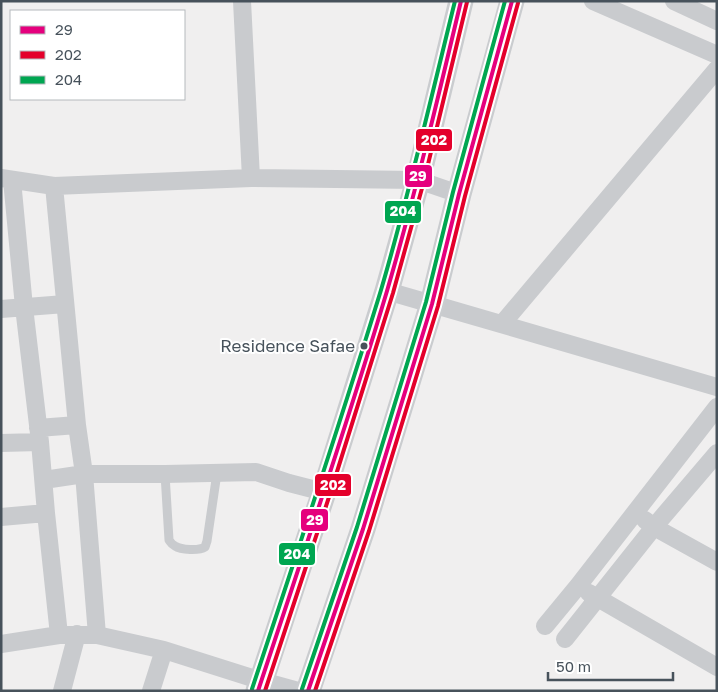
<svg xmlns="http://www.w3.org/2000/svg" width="718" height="692" font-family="'Golos Text',sans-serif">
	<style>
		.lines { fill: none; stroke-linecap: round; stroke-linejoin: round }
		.service { stroke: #c9cbce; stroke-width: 9 }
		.minor { stroke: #c9cbce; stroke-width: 18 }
		.secondary { stroke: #cacccf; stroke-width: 25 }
		.bus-1-casing { stroke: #fff; stroke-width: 8 }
		.bus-2-casing { stroke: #fff; stroke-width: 8 }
		.bus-3-casing { stroke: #fff; stroke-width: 8 }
		.bus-1 { stroke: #e5007d; stroke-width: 4 }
		.bus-2 { stroke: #e4002b; stroke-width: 4 }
		.bus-3 { stroke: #00a651; stroke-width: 4 }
		.bus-dot { fill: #47525b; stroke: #fff; stroke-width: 2 }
		.labels { text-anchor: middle; stroke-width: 4; stroke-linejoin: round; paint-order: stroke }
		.bus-label { font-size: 17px; fill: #47525b; stroke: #fff; text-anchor: end }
		.line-badge { stroke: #fff; stroke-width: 2 }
		.badge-label { font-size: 14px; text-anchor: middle; font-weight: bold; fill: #fff }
	</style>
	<rect width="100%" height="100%" fill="#f0efef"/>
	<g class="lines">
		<path class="service" d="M 165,474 L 169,540 C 171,543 171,544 175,546 C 181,550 199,551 205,547 L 207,541 L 217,473"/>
		<path class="minor" d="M 242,1 L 251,178
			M 593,1 L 717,55
			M 674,1 L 717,21
			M 1,178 L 54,186 L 251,178 L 418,180 L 459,194
			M 12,180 L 24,307 L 40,442 L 46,513 L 59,635
			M 54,186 L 77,425 L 84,474 L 97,635
			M 387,291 L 432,304 L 717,387
			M 1,309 L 65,304
			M 502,324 L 717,69
			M 38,428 L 77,425
			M 1,443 L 40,442
			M 44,480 L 84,474 L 165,474 L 256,472 L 289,483 L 324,492
			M 1,517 L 46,513
			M 645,520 L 654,527 L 717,562
			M 589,593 L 717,667
			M 545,626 L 578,586 L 717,407
			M 565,639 L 654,527 L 717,453
			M 1,644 L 59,635 L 97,635 L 164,650 L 262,681 L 298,691
			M 62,691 L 77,634
			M 151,691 L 164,650"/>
		<path class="secondary" d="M 258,691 L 324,492 L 387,291 L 418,180 L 461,1
			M 308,691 L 363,529 L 432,304 L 459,194 L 512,1"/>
		<defs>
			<path id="bus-1" d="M 258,691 C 302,558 347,425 387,291 C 415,195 438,98 461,1
				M 308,691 L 363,529 L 432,304 L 459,194 L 512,1"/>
			<path id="bus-2" d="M 265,691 L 330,494 L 393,293 L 424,181 L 467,2
				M 315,691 L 369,531 L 438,306 L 465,196 L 518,3"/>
			<path id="bus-3" d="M 252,689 C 296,556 340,424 381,290 C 409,195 431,98 455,1
				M 302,689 L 357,527 L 426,302 L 453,192 L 505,1"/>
		</defs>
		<use href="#bus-1" class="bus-1-casing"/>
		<use href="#bus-2" class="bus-2-casing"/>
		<use href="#bus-3" class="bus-3-casing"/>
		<use href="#bus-1" class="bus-1"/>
		<use href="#bus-2" class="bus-2"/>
		<use href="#bus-3" class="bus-3"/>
	</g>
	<circle class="bus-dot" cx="364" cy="346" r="4.5"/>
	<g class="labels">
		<g class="bus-label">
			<text x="355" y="352">Residence Safae</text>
		</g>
	</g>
	<g class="line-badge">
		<rect x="415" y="128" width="38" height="24" rx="5" fill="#e4002b"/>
		<rect x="404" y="164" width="29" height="24" rx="5" fill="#e5007d"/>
		<rect x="384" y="200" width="38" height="24" rx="5" fill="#00a651"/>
		<rect x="314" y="473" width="38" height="24" rx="5" fill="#e4002b"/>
		<rect x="300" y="508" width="29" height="24" rx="5" fill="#e5007d"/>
		<rect x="278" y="542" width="38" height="24" rx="5" fill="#00a651"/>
	</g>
	<g class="badge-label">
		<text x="434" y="145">202</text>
		<text x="418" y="181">29</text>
		<text x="403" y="216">204</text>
		<text x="333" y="490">202</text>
		<text x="315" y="525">29</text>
		<text x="297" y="559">204</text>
	</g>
	<rect width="718" height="692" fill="none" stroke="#47525b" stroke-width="5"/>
	<rect x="10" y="10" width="175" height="90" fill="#ffffff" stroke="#b5babd"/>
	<rect x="20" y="26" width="25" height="8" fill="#e5007d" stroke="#b5babd"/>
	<text x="55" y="35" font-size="15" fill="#47525b">29</text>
	<rect x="20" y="51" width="25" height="8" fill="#e4002b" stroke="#b5babd"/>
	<text x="55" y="60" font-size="15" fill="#47525b">202</text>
	<rect x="20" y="76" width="25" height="8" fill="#00a651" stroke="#b5babd"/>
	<text x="55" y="85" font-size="15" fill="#47525b">204</text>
	<path d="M548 672v8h125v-8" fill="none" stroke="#47525b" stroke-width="2.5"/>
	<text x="556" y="672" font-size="15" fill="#47525b" stroke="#ffffff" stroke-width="4" paint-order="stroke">50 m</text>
</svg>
